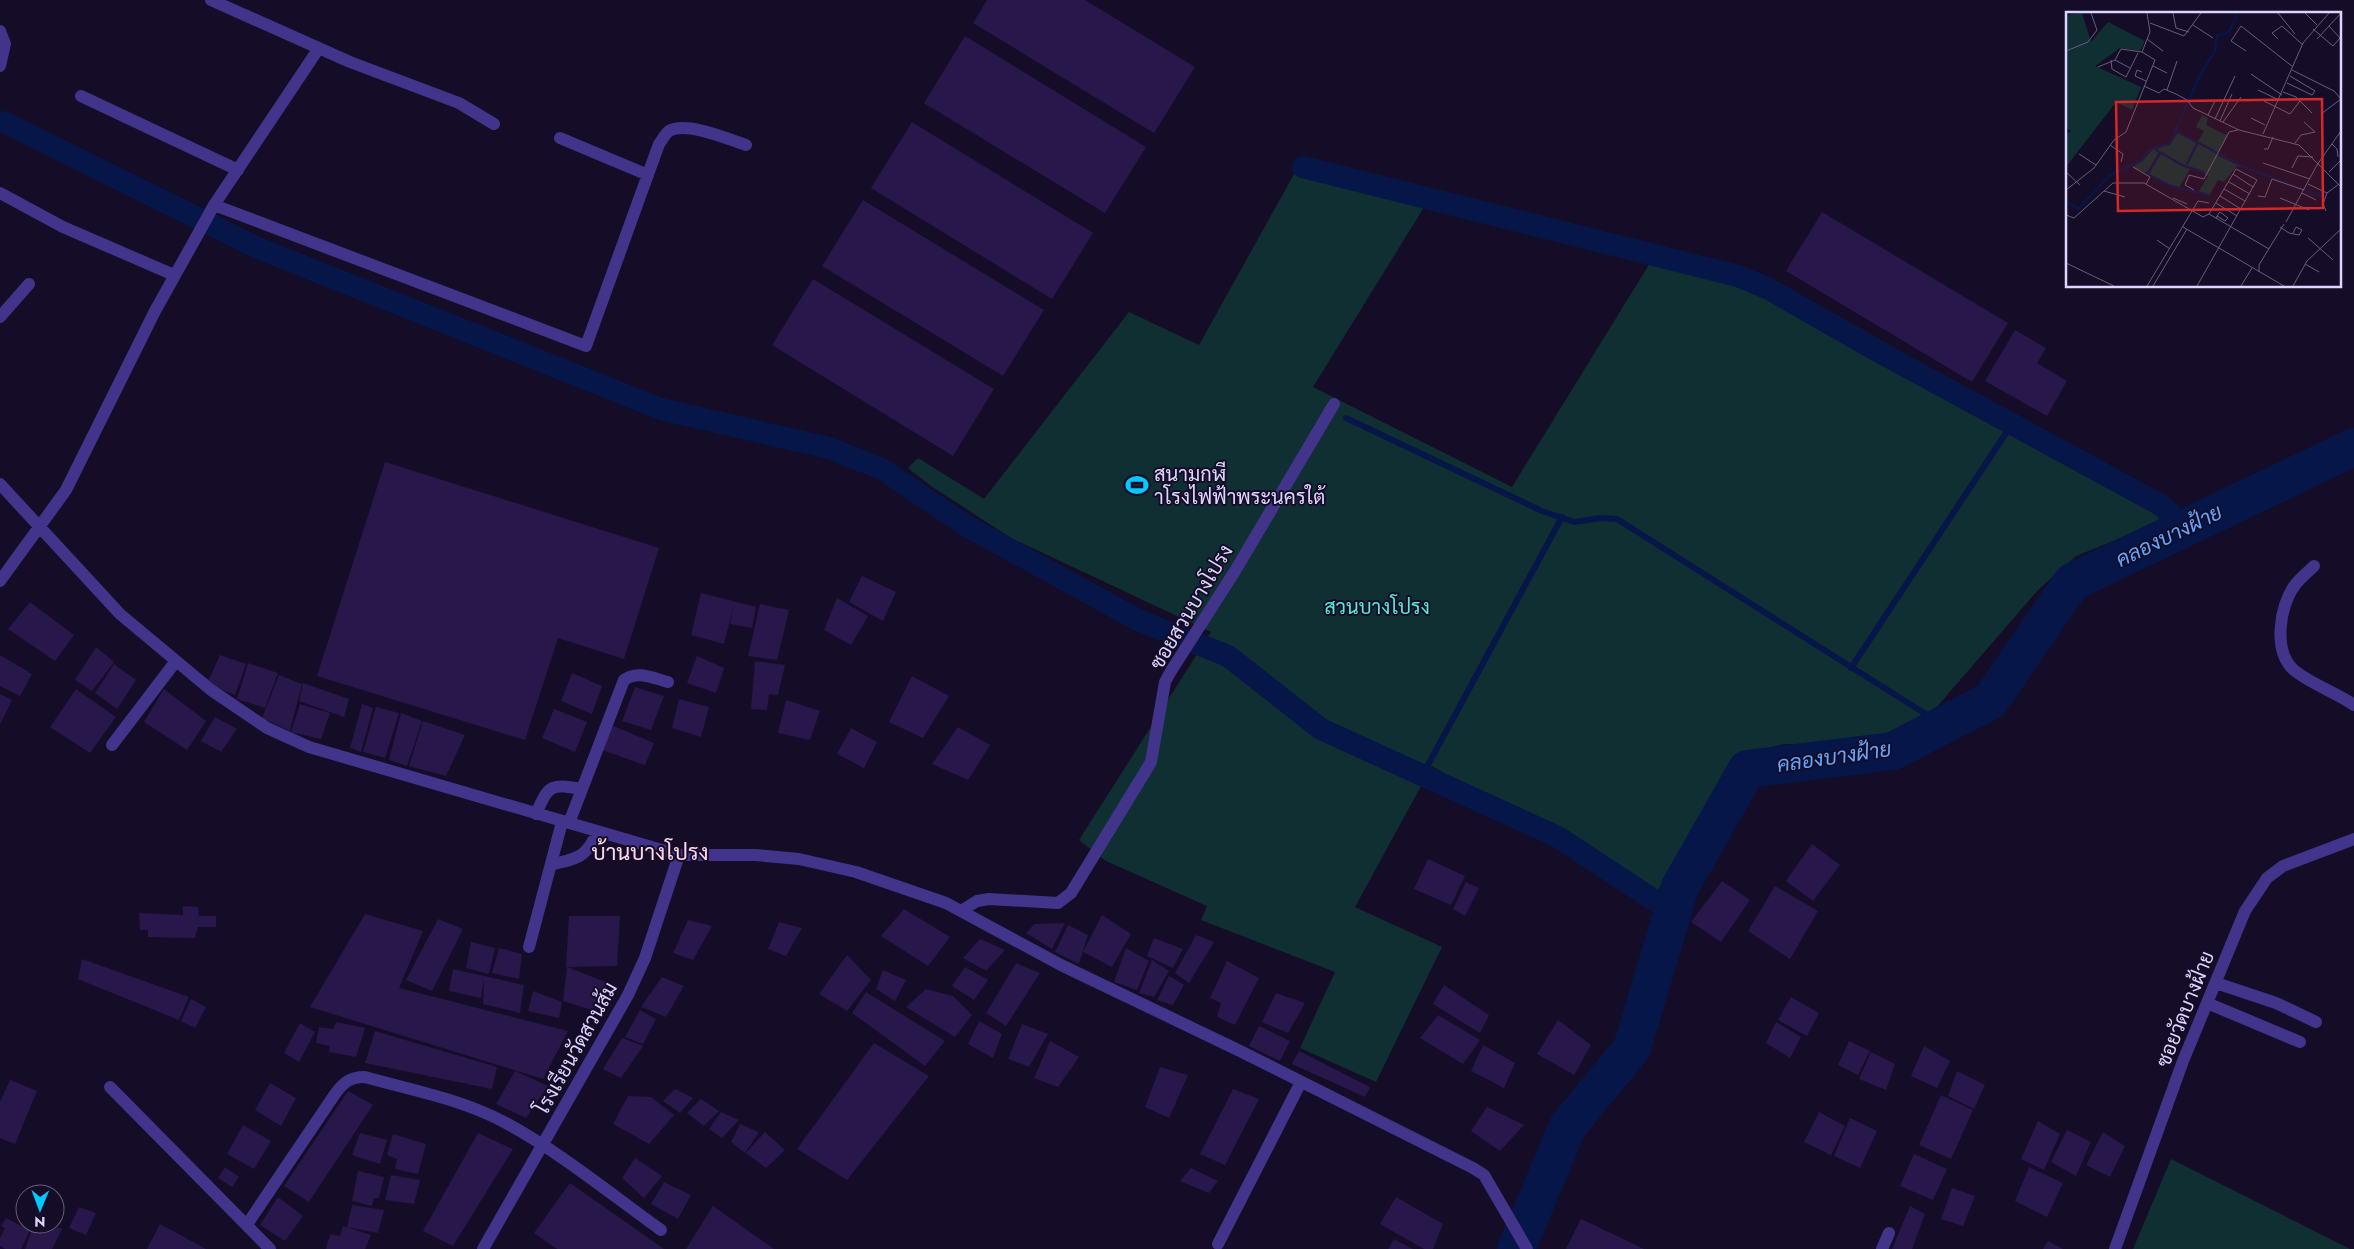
<svg xmlns="http://www.w3.org/2000/svg" width="2354" height="1249" font-family="Jost,Sarabun,sans-serif">
	<style>
		.green { fill: #102f32 }
		.lines { fill: none; stroke-linecap: round; stroke-linejoin: round }
		.stream { stroke: #061648; stroke-width: 6 }
		.canal { stroke: #061648; stroke-width: 22 }
		.river { stroke: #061648; stroke-width: 38 }
		.building { fill: #27174a }
		.minor { stroke: #41348a; stroke-width: 12 }
		.labels { text-anchor: middle; stroke-width: 4; stroke-linejoin: round; paint-order: stroke }
		.poi-label { font-size: 20px; fill: #ddd4ff; stroke: #150d27; text-anchor: start }
		.street-label { font-size: 20px; fill: #ddd4ff; stroke: #150d27 }
		.park-label { font-size: 20px; fill: #55ead5; stroke: #150d27 }
		.water-label { font-size: 21px; font-style: italic; fill: #62a5ff; stroke: #150d27 }
		.quarter-label { font-size: 22px; fill: #ffd6eb; stroke: #150d27 }
		.inset-river { fill: none; stroke: #061648; stroke-width: 2.5 }
		.inset-road { fill: none; stroke: #655d7d; stroke-width: 1 }
		.view { fill: #d62828; fill-opacity: 0.15; stroke: #d62828; stroke-width: 2.5 }
		.inset-edge { fill: none; stroke: #ddd4ff; stroke-width: 2.5 }
	</style>
	<rect width="100%" height="100%" fill="#150d27"/>
	<path class="green" d="M 1303,158 L 1434,191 L 1313,387 L 1512,487 L 1658,250 L 1769,277 L 2185,512 L 2076,556 L 2038,590 L 1916,731 L 1864,745 L 1784,744 L 1746,754 L 1654,896 L 1432,766 L 1355,907 L 1442,947 L 1376,1082 L 1300,1048 L 1335,972 L 1201,920 L 1207,906 L 1106,861 L 1079,840 L 1211,632 L 1011,538 L 931,486 L 908,468 L 918,458 L 984,499 L 1129,312 L 1199,345 Z
		M 2171,1159 L 2350,1249 L 2133,1249 Z"/>
	<g class="lines">
		<path class="stream" d="M 1346,418 L 1542,511 L 1574,522 L 1601,518 L 1617,519 L 1943,725
			M 1851,668 L 2012,424
			M 1422,776 L 1562,517"/>
		<path class="canal" d="M 4,122 L 258,248 L 661,409 L 829,448 L 882,469 L 965,525 L 1138,620 L 1228,656 L 1321,729 L 1558,837 L 1672,912
			M 1303,167 L 1738,276 L 1767,288 L 1872,348 L 2159,504 L 2188,528"/>
		<path class="river" d="M 1516,1249 L 1568,1126 L 1632,1048 L 1680,887 L 1747,769 L 1893,751 L 1990,701 L 2072,582 L 2354,447"/>
	</g>
	<path class="building" d="M 987,0 L 1085,0 L 1195,67 L 1154,133 L 973,23 Z
		M 965,36 L 1146,147 L 1105,213 L 924,103 Z
		M 912,122 L 1093,233 L 1052,299 L 871,188 Z
		M 863,200 L 1044,310 L 1003,376 L 822,266 Z
		M 1822,212 L 2008,323 L 1972,382 L 1786,271 Z
		M 813,279 L 994,389 L 953,456 L 772,345 Z
		M 2015,330 L 2046,348 L 2037,363 L 2067,381 L 2047,416 L 1985,381 Z
		M 385,462 L 659,548 L 624,659 L 558,638 L 525,740 L 317,676 Z
		M 862,576 L 896,592 L 883,621 L 849,602 Z
		M 701,593 L 756,607 L 752,628 L 730,624 L 734,604 L 724,644 L 691,635 Z
		M 837,598 L 868,616 L 851,645 L 824,630 Z
		M 30,602 L 74,635 L 55,661 L 8,629 Z
		M 760,604 L 789,610 L 777,660 L 748,656 Z
		M 96,647 L 114,662 L 92,691 L 75,680 Z
		M 0,655 L 32,674 L 20,696 L 0,686 Z
		M 220,655 L 246,664 L 235,695 L 207,684 Z
		M 697,656 L 724,668 L 716,693 L 687,683 Z
		M 755,661 L 785,665 L 778,695 L 769,694 L 767,710 L 751,709 Z
		M 248,663 L 278,673 L 265,708 L 237,699 Z
		M 114,664 L 136,680 L 117,709 L 95,693 Z
		M 572,673 L 602,686 L 592,714 L 561,701 Z
		M 279,675 L 302,684 L 290,731 L 262,718 Z
		M 912,676 L 949,696 L 923,738 L 889,722 Z
		M 303,683 L 349,699 L 344,717 L 299,701 Z
		M 635,687 L 664,696 L 651,730 L 622,721 Z
		M 76,689 L 116,717 L 90,753 L 50,727 Z
		M 164,689 L 206,721 L 187,750 L 144,722 Z
		M 0,694 L 12,700 L 0,725 Z
		M 679,699 L 709,707 L 701,737 L 672,728 Z
		M 786,700 L 820,711 L 810,740 L 778,733 Z
		M 300,704 L 330,713 L 321,739 L 291,732 Z
		M 362,704 L 373,708 L 361,752 L 350,748 Z
		M 376,707 L 399,713 L 385,758 L 363,752 Z
		M 554,709 L 587,722 L 575,752 L 542,738 Z
		M 401,713 L 422,721 L 407,766 L 389,760 Z
		M 215,717 L 237,729 L 221,752 L 201,741 Z
		M 423,721 L 465,735 L 446,776 L 409,766 Z
		M 611,725 L 654,743 L 645,765 L 602,750 Z
		M 958,727 L 990,745 L 968,780 L 932,764 Z
		M 851,728 L 877,742 L 864,768 L 837,754 Z
		M 1812,844 L 1840,865 L 1813,901 L 1786,881 Z
		M 1428,859 L 1465,876 L 1451,905 L 1414,889 Z
		M 1722,881 L 1750,900 L 1721,942 L 1691,922 Z
		M 1466,882 L 1479,888 L 1465,916 L 1453,909 Z
		M 1775,886 L 1818,911 L 1790,959 L 1748,931 Z
		M 183,906 L 198,907 L 199,916 L 216,916 L 216,927 L 198,927 L 195,938 L 148,937 L 148,930 L 140,930 L 139,913 L 183,915 Z
		M 904,909 L 950,937 L 928,966 L 881,936 Z
		M 365,914 L 423,931 L 399,988 L 568,1031 L 543,1079 L 310,1007 Z
		M 1102,915 L 1131,934 L 1112,967 L 1083,952 Z
		M 569,916 L 620,916 L 617,966 L 566,967 Z
		M 438,919 L 463,929 L 432,991 L 406,980 Z
		M 688,920 L 712,926 L 693,960 L 673,953 Z
		M 779,922 L 802,928 L 786,956 L 768,949 Z
		M 1065,923 L 1052,949 L 1026,933 L 1034,924 Z
		M 1068,925 L 1088,935 L 1079,964 L 1055,952 Z
		M 1196,935 L 1214,942 L 1189,983 L 1175,973 Z
		M 1154,938 L 1183,949 L 1173,968 L 1147,956 Z
		M 980,939 L 1005,950 L 986,971 L 963,958 Z
		M 471,942 L 495,948 L 489,974 L 466,968 Z
		M 499,948 L 522,954 L 519,979 L 492,973 Z
		M 1126,948 L 1149,961 L 1137,990 L 1114,982 Z
		M 847,955 L 871,980 L 847,1011 L 819,994 Z
		M 82,959 L 189,997 L 179,1020 L 78,979 Z
		M 1152,960 L 1169,971 L 1154,997 L 1139,993 Z
		M 1227,961 L 1259,978 L 1235,1025 L 1217,1017 L 1221,1003 L 1210,998 Z
		M 1016,963 L 1040,973 L 1006,1026 L 986,1013 Z
		M 567,967 L 608,983 L 598,1012 L 563,1001 Z
		M 965,967 L 988,980 L 974,1000 L 952,986 Z
		M 453,969 L 524,985 L 520,1013 L 483,1004 L 484,978 L 481,998 L 449,991 Z
		M 883,970 L 906,980 L 895,1001 L 876,989 Z
		M 1169,976 L 1184,985 L 1173,1005 L 1157,1000 Z
		M 662,977 L 684,986 L 666,1017 L 641,1007 Z
		M 1444,985 L 1489,1015 L 1480,1033 L 1433,1004 Z
		M 926,989 L 953,996 L 972,1015 L 955,1037 L 906,1007 Z
		M 533,991 L 562,1002 L 559,1018 L 528,1011 Z
		M 866,992 L 945,1041 L 925,1066 L 852,1013 Z
		M 1276,993 L 1305,1003 L 1288,1033 L 1262,1022 Z
		M 1791,997 L 1819,1013 L 1807,1036 L 1778,1020 Z
		M 191,999 L 206,1007 L 195,1028 L 181,1021 Z
		M 640,1010 L 656,1019 L 643,1044 L 625,1037 Z
		M 1438,1015 L 1480,1040 L 1463,1064 L 1420,1038 Z
		M 1558,1020 L 1591,1045 L 1574,1075 L 1537,1054 Z
		M 979,1021 L 1002,1034 L 993,1058 L 968,1044 Z
		M 336,1022 L 365,1028 L 356,1057 L 329,1052 L 330,1046 L 316,1043 L 319,1027 L 333,1029 Z
		M 1776,1022 L 1801,1037 L 1790,1058 L 1766,1043 Z
		M 300,1023 L 315,1032 L 299,1062 L 284,1053 Z
		M 1022,1024 L 1048,1034 L 1029,1067 L 1008,1059 Z
		M 1259,1026 L 1290,1041 L 1280,1061 L 1249,1046 Z
		M 375,1031 L 497,1067 L 492,1089 L 365,1063 Z
		M 622,1038 L 643,1046 L 621,1078 L 603,1069 Z
		M 1050,1041 L 1079,1057 L 1058,1087 L 1034,1078 Z
		M 1849,1041 L 1870,1051 L 1858,1075 L 1838,1065 Z
		M 874,1043 L 929,1076 L 847,1180 L 797,1149 Z
		M 1483,1045 L 1515,1063 L 1504,1088 L 1471,1071 Z
		M 1924,1046 L 1950,1061 L 1937,1088 L 1911,1076 Z
		M 1299,1051 L 1370,1087 L 1365,1097 L 1292,1064 Z
		M 1871,1052 L 1895,1064 L 1886,1090 L 1859,1079 Z
		M 1160,1067 L 1188,1075 L 1169,1118 L 1145,1107 Z
		M 515,1071 L 548,1086 L 526,1118 L 496,1104 Z
		M 1957,1071 L 1985,1085 L 1974,1109 L 1948,1096 Z
		M 10,1080 L 37,1091 L 15,1144 L 0,1138 L 0,1102 Z
		M 270,1083 L 296,1098 L 281,1126 L 255,1110 Z
		M 675,1089 L 693,1098 L 680,1113 L 663,1101 Z
		M 1233,1089 L 1259,1099 L 1225,1165 L 1200,1154 Z
		M 348,1091 L 373,1105 L 309,1202 L 284,1186 Z
		M 1941,1095 L 1973,1110 L 1951,1159 L 1919,1145 Z
		M 628,1096 L 651,1097 L 674,1115 L 649,1144 L 613,1124 Z
		M 701,1099 L 719,1111 L 704,1126 L 687,1113 Z
		M 1487,1107 L 1524,1125 L 1500,1151 L 1471,1131 Z
		M 721,1112 L 739,1120 L 722,1138 L 709,1129 Z
		M 1819,1112 L 1845,1126 L 1831,1155 L 1804,1142 Z
		M 1850,1118 L 1877,1131 L 1860,1168 L 1834,1156 Z
		M 2038,1121 L 2060,1134 L 2044,1170 L 2021,1159 Z
		M 740,1124 L 759,1132 L 745,1153 L 731,1142 Z
		M 243,1125 L 271,1141 L 254,1169 L 227,1154 Z
		M 2067,1130 L 2091,1142 L 2076,1176 L 2051,1162 Z
		M 765,1132 L 785,1150 L 766,1168 L 746,1153 Z
		M 2103,1132 L 2125,1146 L 2110,1177 L 2086,1165 Z
		M 360,1133 L 387,1140 L 380,1164 L 352,1155 Z
		M 478,1133 L 513,1149 L 453,1246 L 423,1231 Z
		M 393,1134 L 426,1144 L 418,1174 L 395,1169 L 397,1159 L 387,1155 Z
		M 1914,1154 L 1947,1169 L 1933,1200 L 1900,1186 Z
		M 635,1158 L 662,1176 L 644,1198 L 622,1178 Z
		M 225,1167 L 239,1177 L 232,1187 L 218,1178 Z
		M 2029,1167 L 2063,1183 L 2047,1217 L 2015,1201 Z
		M 1191,1168 L 1218,1181 L 1209,1193 L 1180,1181 Z
		M 358,1171 L 384,1177 L 379,1198 L 374,1198 L 372,1206 L 352,1201 Z
		M 391,1175 L 420,1180 L 414,1204 L 385,1200 Z
		M 664,1182 L 691,1195 L 678,1219 L 651,1204 Z
		M 570,1183 L 664,1249 L 557,1249 L 534,1233 Z
		M 1952,1188 L 1975,1196 L 1963,1226 L 1941,1219 Z
		M 278,1197 L 303,1216 L 285,1241 L 260,1225 Z
		M 1396,1197 L 1443,1224 L 1433,1249 L 1424,1249 L 1380,1224 Z
		M 352,1205 L 384,1210 L 378,1233 L 347,1227 Z
		M 713,1206 L 774,1249 L 686,1249 Z
		M 1910,1206 L 1925,1214 L 1912,1249 L 1892,1249 Z
		M 79,1207 L 96,1213 L 86,1235 L 69,1228 Z
		M 6,1218 L 30,1230 L 21,1249 L 5,1249 L 0,1246 L 0,1238 L 5,1228 L 1,1226 Z
		M 1581,1219 L 1615,1235 L 1644,1249 L 1566,1249 Z
		M 34,1224 L 48,1224 L 62,1229 L 52,1249 L 25,1249 Z
		M 160,1224 L 206,1249 L 147,1249 Z
		M 343,1226 L 371,1235 L 365,1249 L 326,1249 L 330,1234 L 340,1236 Z
		M 1394,1239 L 1413,1249 L 1388,1249 Z
		M 2048,1241 L 2063,1249 L 2043,1249 Z"/>
	<g class="lines">
		<path class="minor" d="M 211,0 L 350,62 L 459,103 L 494,124
			M 0,31 L 5,44 L 0,66
			M 81,96 L 238,170
			M 560,138 L 648,175
			M 0,193 L 63,227 L 174,275
			M 214,205 L 586,346 L 659,144 C 662,140 665,134 669,131 C 686,121 728,139 746,145
			M 0,317 L 29,284
			M 0,484 L 120,614 L 211,690 L 267,728 L 309,747 L 679,855 L 755,855 L 799,859 L 856,872 L 946,903 L 1061,965 L 1238,1050 L 1473,1168 L 1484,1175 L 1527,1249
			M 2314,566 C 2308,572 2300,578 2295,585 C 2279,606 2273,652 2294,670 C 2309,683 2337,693 2354,705
			M 0,581 L 66,490 L 155,311 L 198,234 L 214,205 L 319,48
			M 112,745 L 176,661
			M 536,814 C 549,784 550,784 582,789
			M 569,823 L 624,680 C 637,670 653,678 668,682
			M 551,865 C 580,857 584,859 598,832
			M 961,911 L 977,901 L 989,899 L 1058,903 L 1071,893 L 1151,762 L 1165,682 L 1171,671 L 1235,571 L 1334,404
			M 529,947 L 562,822
			M 2216,983 L 2276,1003 L 2316,1022
			M 2207,1003 L 2300,1042
			M 110,1087 L 270,1249
			M 248,1223 L 335,1094 C 344,1082 350,1077 365,1077 C 411,1090 461,1099 504,1122 C 557,1150 612,1195 661,1230
			M 1218,1244 L 1301,1082
			M 483,1249 L 628,995 L 645,958 L 679,855
			M 1882,1249 L 1889,1233
			M 2115,1249 L 2183,1061 L 2245,911 L 2267,878 L 2283,866 L 2354,839"/>
	</g>
	<defs>
		<symbol id="stadium-bare" viewBox="-9 -9 18 18"><path d="M0-5a6.5 5 0 1 0 0 10a6.5 5 0 1 0 0-10ZM-3.5-1.8h7v3.6h-7Z" fill="#00c9ff" stroke="#150d27" stroke-width="2.5" paint-order="stroke"/></symbol>
	</defs>
	<g fill-rule="evenodd">
		<use href="#stadium-bare" x="1121" y="469" width="32" height="32"/>
	</g>
	<g class="labels">
		<g class="poi-label">
			<text x="1154" y="481">สนามกฬี<tspan x="1154" dy="23">าโรงไฟฟ้าพระนครใต้</tspan></text>
		</g>
		<g class="street-label">
			<text transform="translate(1191 607) rotate(-59)" y="7">ซอยสวนบางโปรง</text>
			<text transform="translate(2185 1009) rotate(-68)" y="7">ซอยวัดบางฝ้าย</text>
			<text transform="translate(576 1048) rotate(-61)" y="7">โรงเรียนวัดสวนส้ม</text>
		</g>
		<g class="park-label">
			<text x="1377" y="614">สวนบางโปรง</text>
		</g>
		<g class="water-label">
			<text transform="translate(2169 536) rotate(-26)" y="7">คลองบางฝ้าย</text>
			<text transform="translate(1834 757) rotate(-8)" y="7">คลองบางฝ้าย</text>
		</g>
		<g class="quarter-label">
			<text x="650" y="860">บ้านบางโปรง</text>
		</g>
	</g>
	<g transform="translate(2066 12)">
		<rect width="275" height="275" fill="#150d27"/>
		<path d="M 16,1 L 25,30 L 42,10 L 79,29 L 74,39 L 54,36 L 29,54 L 75,75 L 66,98 L 50,90 L 0,155 L 0,123 L 5,119 L 0,116 L 0,3 ZM 136,103 L 142,106 L 140,113 L 162,124 L 151,143 L 178,156 L 171,154 L 158,170 L 152,168 L 143,184 L 132,181 L 142,164 L 125,156 L 112,177 L 66,155 L 75,150 L 89,135 L 104,133 L 112,120 L 131,131 L 138,119 L 130,115 Z" fill="#102f32"/>
		<path class="inset-river" d="M 110,119 L 180,156 L 257,185M 87,136 L 116,153 L 139,161M 121,152 L 132,130M 79,161 L 105,174 L 143,183M 82,161 L 94,141M 0,189 L 12,197 L 43,164 L 76,148 L 83,138 L 104,131 L 134,63 L 149,39 L 151,24 L 163,20 L 172,1"/>
		<path class="inset-road" d="M 107,1 L 110,16 L 123,20M 212,1 L 229,22M 239,1 L 251,13M 84,11 L 118,24 L 135,1M 127,13 L 147,26M 247,17 L 267,34 L 274,26 L 263,14 L 275,1M 81,27 L 97,39M 212,27 L 206,21 L 216,14 L 237,33M 251,27 L 263,14M 0,39 L 22,30 L 31,18 L 25,1M 180,39 L 165,29 L 175,14 L 227,55M 45,48 L 46,57 L 60,65 L 72,41M 49,48 L 64,56M 87,54 L 101,61M 32,55 L 49,48 L 55,37 L 76,40M 226,58 L 268,79 L 275,87M 76,60 L 71,58 L 69,64 L 80,69M 185,62 L 216,83M 221,71 L 246,83 L 249,79 L 224,64M 78,74 L 93,81 L 98,77 L 110,82 L 121,88 L 127,96 L 173,118 L 233,133 L 275,175M 101,78 L 111,49M 192,78 L 213,88M 217,80 L 230,85 L 246,101M 198,89 L 224,102 L 234,89M 255,102 L 275,87M 142,103 L 149,89M 185,106 L 199,113M 149,107 L 169,64M 154,109 L 166,82M 157,110 L 175,85M 197,122 L 237,31 L 263,1M 229,131 L 235,123 L 249,120 L 238,110M 266,132 L 271,137 L 272,145M 44,133 L 57,142 L 55,150M 198,137 L 202,137 L 207,125M 13,142 L 30,153M 197,151 L 244,167M 67,155 L 84,165 L 80,172M 226,156 L 232,144 L 247,145M 0,160 L 14,173M 263,160 L 274,149M 167,162 L 187,175M 163,170 L 184,182M 242,172 L 261,181M 158,177 L 179,189M 0,178 L 28,156 L 48,128 L 60,120 L 89,48 L 76,40 L 84,20 L 81,1M 128,178 L 119,173 L 123,163 L 138,167 L 163,120 L 172,118M 38,179 L 59,185M 236,181 L 250,188M 154,184 L 175,197M 192,184 L 199,185 L 206,167 L 238,178M 107,186 L 121,192M 214,186 L 243,198M 150,191 L 171,204M 260,199 L 257,192 L 261,181 L 273,172M 0,203 L 8,206 L 47,171 L 78,171 L 137,205 L 143,202 L 203,237M 150,206 L 151,204 L 153,201 L 154,200 L 162,206 L 159,209 L 151,204M 220,210 L 251,153 L 275,119M 117,215 L 218,274M 214,215 L 223,221 L 233,223 L 236,218 L 230,215 L 227,221M 242,226 L 267,248M 91,228 L 104,237M 0,251 L 48,274M 239,252 L 253,260M 193,260 L 193,253 L 218,212M 81,274 L 132,189 L 143,191M 87,274 L 121,217M 131,274 L 191,168 L 170,157 L 143,202M 175,274 L 186,256M 227,274 L 241,249 L 275,217"/>
		<path class="view" d="M 256,87 L 257,196 L 52,199 L 50,90 Z"/>
		<rect width="275" height="275" class="inset-edge"/>
	</g>
	<g transform="translate(40 1209) rotate(181)"><circle r="24" fill="#150d27" stroke="#655d7d"/>
	<path d="M0-4L9 19L0 12L-9 19Z" fill="#00c9ff"/>
	<text y="-8" font-size="14" font-weight="bold" text-anchor="middle" fill="#ddd4ff">N</text>
	</g>
</svg>
